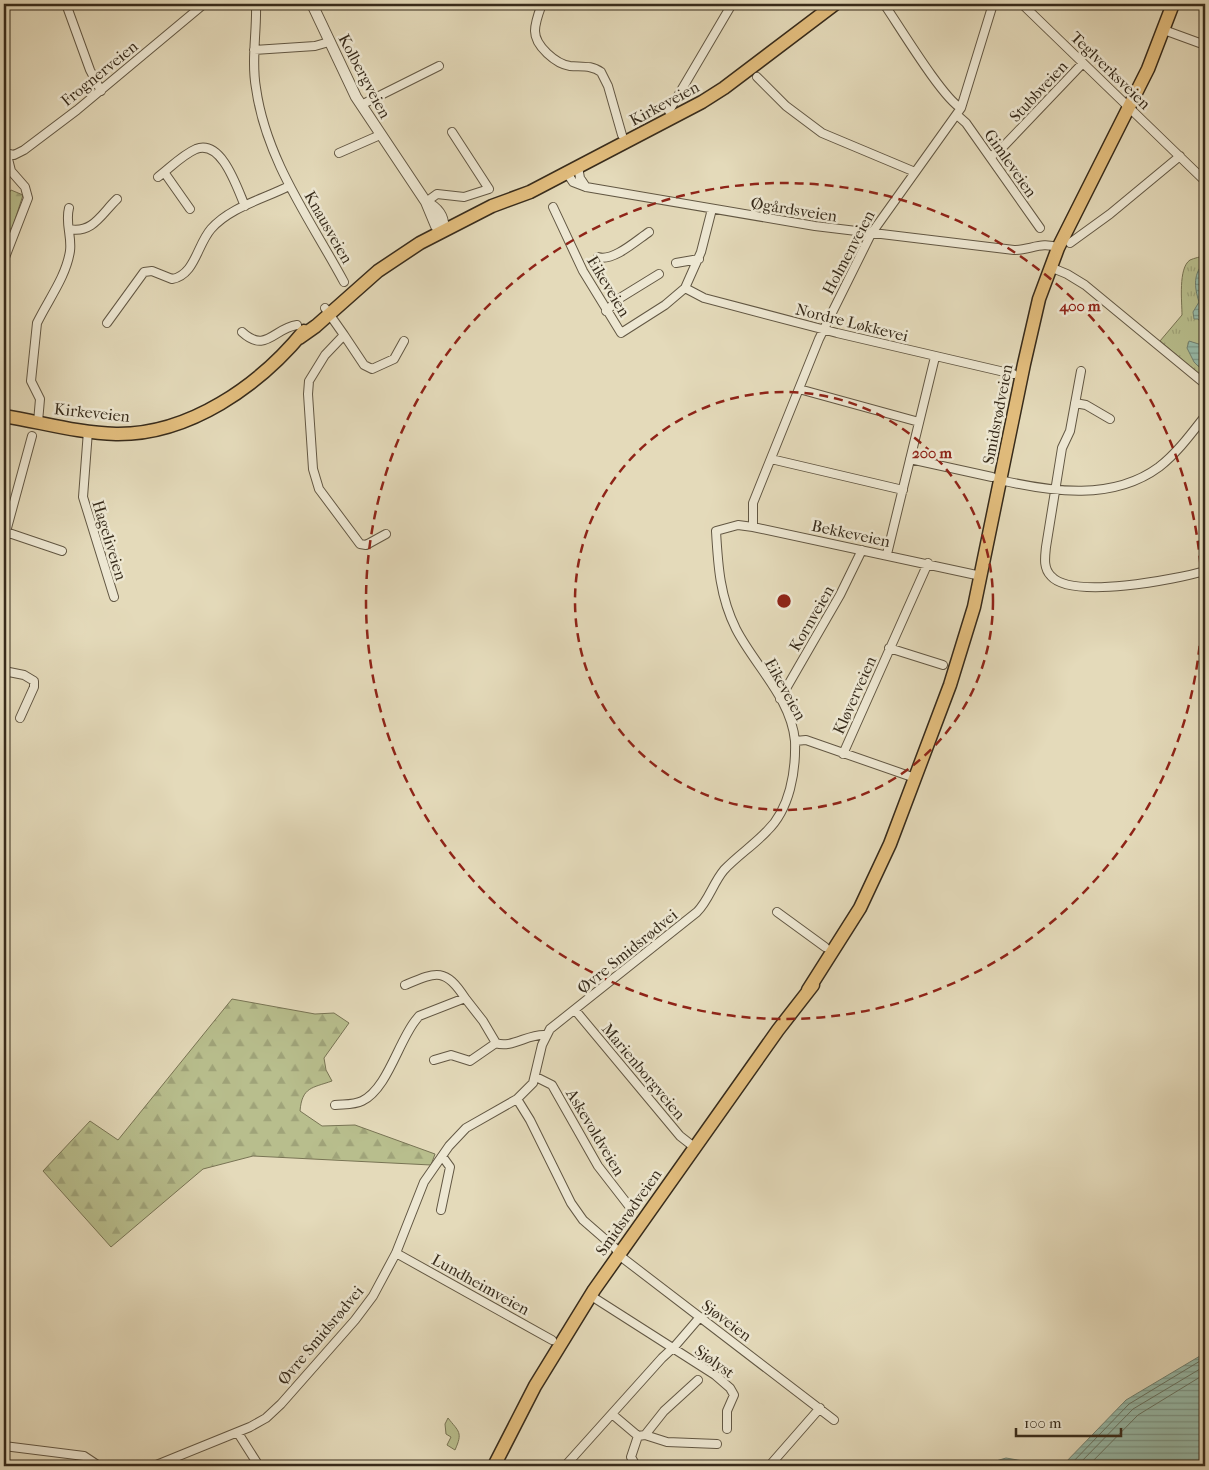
<svg xmlns="http://www.w3.org/2000/svg" width="1209" height="1470" font-family="'IM FELL French Canon',serif">
	<style>
		.grass { fill: #b8be8d; stroke: #787454 }
		.forest { fill: url(#forest-firs); stroke: #787454 }
		.park { fill: url(#park-tufts); stroke: #787454 }
		.water { fill: url(#water-rules); stroke: #718171 }
		.lines { fill: none; stroke-linecap: round; stroke-linejoin: round }
		.shore { stroke: #677362; stroke-width: 1 }
		.minor-casing { stroke: #625743; stroke-width: 10 }
		.tertiary-casing { stroke: #625743; stroke-width: 12 }
		.primary-casing { stroke: #372b1b; stroke-width: 15 }
		.minor { stroke: #ede7d2; stroke-width: 8 }
		.tertiary { stroke: #ede7d2; stroke-width: 10 }
		.primary { stroke: #e2bd7d; stroke-width: 12 }
		.ring { fill: none; stroke: #8f2418; stroke-width: 2.5; stroke-dasharray: 9 6 }
		.labels { text-anchor: middle; stroke-width: 5; stroke-linejoin: round; paint-order: stroke }
		.street-label { font-size: 16px; fill: #372b1b; stroke: #ede7d2 }
		.centre { fill: #8f2418; stroke: #ede7d2; stroke-width: 2.5 }
		.ring-label { font-size: 15px; text-anchor: middle; font-weight: bold; fill: #8f2418; stroke: #ede7d2; stroke-width: 5; stroke-linejoin: round; paint-order: stroke }
	</style>
	<defs>
		<pattern id="forest-firs" width="22" height="20" patternUnits="userSpaceOnUse" patternTransform="scale(1.25)"><rect width="22" height="20" fill="#b8be8d"/><path d="M5 1l3.5 6h-7zM16 11l3.5 6h-7z" fill="#9fa379"/></pattern>
		<pattern id="park-tufts" width="24" height="20" patternUnits="userSpaceOnUse" patternTransform="scale(1.25)"><rect width="24" height="20" fill="#b8be8d"/><path d="M3 7l-1-3M5 7V3M7 7l1-3M15 17l-1-3M17 17v-4M19 17l1-3" fill="none" stroke="#9fa379"/></pattern>
		<pattern id="water-rules" width="6" height="5" patternUnits="userSpaceOnUse" patternTransform="scale(1.25)"><rect width="6" height="5" fill="#97bbaa"/><path d="M0 2.5h6" fill="none" stroke="#7c988a"/></pattern>
	</defs>
	<rect width="100%" height="100%" fill="#e4daba"/>
	<filter id="stains"><feTurbulence type="fractalNoise" baseFrequency=".004" numOctaves="4"/><feColorMatrix values="0 0 0 0 .2 0 0 0 0 .09 0 0 0 0 .02 0 0 0 .5 -.17"/></filter>
	<radialGradient id="worn" r=".72"><stop offset=".6" stop-color="#630" stop-opacity="0"/><stop offset="1" stop-color="#630" stop-opacity=".3"/></radialGradient>
	<path class="grass" d="M 448,1418 C 459,1432 463,1432 455,1450 L 447,1445 L 451,1437 L 446,1434 L 445,1424 Z"/>
	<path class="forest" d="M 11,190 L 23,195 L 12,229 L 4,229 L 4,201 Z
		M 232,999 L 315,1014 L 334,1013 L 349,1023 L 324,1058 L 326,1070 L 332,1081 C 312,1088 302,1087 300,1111 L 322,1126 L 355,1125 L 435,1154 L 431,1165 L 253,1156 L 203,1169 L 111,1247 L 43,1171 L 90,1121 L 118,1140 Z"/>
	<path class="park" d="M 1205,255 L 1205,379 L 1160,341 L 1182,315 C 1182,302 1178,268 1190,260 C 1194,258 1201,257 1205,255 Z"/>
	<path class="water" d="M 1205,261 L 1205,327 L 1198,319 L 1194,319 L 1193,312 L 1199,302 C 1194,286 1193,274 1205,261 Z
		M 1189,341 L 1205,346 L 1205,373 L 1194,362 L 1187,348 Z
		M 1205,1353 L 1205,1466 L 1062,1466 L 1126,1400 Z
		M 1006,1458 L 1052,1466 L 979,1466 Z"/>
	<g class="lines">
		<path class="shore" d="M 1205,269 C 1198,282 1201,289 1204,302 L 1199,312 L 1205,319
			M 1069,1466 L 1129,1404 L 1205,1358
			M 1077,1466 L 1133,1409 L 1205,1366
			M 1088,1466 L 1138,1415 L 1205,1374"/>
		<defs>
			<path id="minor" d="M 66,4 L 90,70 L 101,91
				M 256,4 C 257,32 251,60 256,88 C 266,160 310,219 344,282
				M 542,4 C 539,12 535,22 535,31 C 535,46 556,64 570,66 C 581,67 592,65 601,72 L 608,86 L 622,135
				M 884,4 C 898,24 943,99 961,108
				M 1022,4 L 1205,181
				M 1164,30 L 1205,45
				M 254,50 L 315,46 L 329,42
				M 757,77 L 786,106 L 822,133 L 915,172
				M 361,105 L 439,66
				M 669,111 L 732,4
				M 957,115 L 966,123 L 1040,228
				M 4,153 L 14,155 L 24,150 L 77,110 L 204,4
				M 339,153 L 380,135
				M 990,157 L 1000,150 L 1083,63
				M 578,167 L 580,178 L 586,187
				M 164,172 L 190,209
				M 567,173 L 573,182 L 586,187 L 815,226 L 1014,250 C 1030,250 1043,241 1058,248
				M 158,177 C 170,168 182,155 196,149 C 222,139 237,188 245,206
				M 426,202 L 437,194 L 464,197 L 489,189 L 452,132
				M 553,207 L 583,271 L 621,333 L 665,305 L 685,288 L 701,252 L 712,209
				M 69,229 C 93,234 102,213 117,199
				M 1070,243 L 1110,214 L 1180,156
				M 598,257 C 613,262 637,240 649,232
				M 4,260 L 28,198 L 25,187 L 11,171 L 7,155
				M 676,263 L 699,259
				M 1050,267 L 1067,274 L 1085,285 L 1205,384
				M 685,288 L 704,298 L 837,333 L 1013,374
				M 325,308 L 344,335 L 325,355 L 309,381 L 308,394 L 313,469 L 319,489 L 360,544 L 366,545 L 386,534
				M 606,311 L 620,298 L 659,274
				M 107,323 L 144,272 L 152,271 L 172,279 C 195,275 197,245 211,229 C 230,207 264,199 289,186
				M 242,332 C 266,354 274,328 297,325
				M 344,335 L 364,365 L 372,369 L 394,359 L 404,341
				M 1081,371 L 1070,431 L 1062,448 L 1046,547 C 1045,557 1043,568 1051,576 C 1072,600 1177,579 1205,571
				M 799,389 L 919,422
				M 1075,403 L 1086,405 L 1110,419
				M 38,422 L 40,399 L 31,381 L 37,323 C 48,300 66,277 70,251 C 72,236 65,223 69,208
				M 88,431 L 83,497 L 114,597
				M 771,459 L 903,490
				M 910,459 L 992,477
				M 1000,480 C 1052,492 1113,501 1159,467 C 1177,453 1191,434 1205,416
				M 753,527 L 753,503 L 759,488 L 819,339 L 871,234 L 961,108 L 993,4
				M 6,532 L 62,551
				M 4,539 L 32,436
				M 887,554 L 935,357
				M 889,648 L 943,665
				M 4,671 L 24,675 L 34,681 L 34,687 L 20,718
				M 780,699 L 840,595 L 862,550
				M 843,754 L 928,563
				M 915,778 L 806,740 L 795,741 C 791,698 755,666 736,629 C 720,597 718,566 716,531 L 738,525 L 753,527 L 981,576
				M 777,912 L 825,947
				M 405,985 C 436,972 445,967 465,998
				M 575,1010 L 680,1136 L 694,1147
				M 434,1060 L 451,1055 L 470,1061 L 496,1043
				M 536,1077 L 552,1085 L 598,1166 L 629,1206
				M 517,1099 L 530,1120 L 571,1203 L 583,1220 L 614,1247 L 624,1259 L 834,1420
				M 335,1105 C 344,1104 354,1105 362,1101 C 387,1089 398,1043 415,1021 L 419,1016 L 465,998 L 483,1021 L 496,1043 C 511,1049 529,1033 546,1035
				M 441,1210 L 450,1167 L 442,1156
				M 396,1253 L 552,1340
				M 596,1299 L 715,1375 L 730,1388 L 734,1395 L 727,1411 L 727,1429
				M 612,1414 L 638,1436 L 631,1457 L 636,1466
				M 238,1433 L 259,1466
				M 645,1435 L 664,1411 L 698,1380
				M 638,1436 L 645,1435 L 667,1442 L 717,1444
				M 4,1446 L 84,1456 L 99,1466
				M 771,1464 L 820,1408
				M 154,1466 L 250,1427 L 266,1418 L 281,1404 L 355,1320 L 373,1296 L 396,1253 L 424,1182 L 449,1146 L 466,1128 L 517,1099 L 533,1083 L 542,1045 L 550,1029 L 697,912 C 709,900 713,883 724,870 C 737,856 754,845 767,831 C 790,809 796,771 795,741
				M 565,1466 L 662,1358 L 675,1346 L 700,1317"/>
			<path id="tertiary" d="M 312,4 L 356,97 L 426,202 L 436,226 L 443,231 C 445,216 438,208 426,202"/>
			<path id="primary" d="M 299,338 L 316,326 L 378,271 L 420,243 L 492,206 L 530,192 L 702,102 L 724,88 L 835,4
				M 4,416 C 41,422 78,433 116,434 C 189,435 259,386 304,331
				M 808,990 L 860,908 L 890,844 L 950,685 L 974,607 L 1024,364 L 1039,299 L 1058,248 L 1148,69 L 1173,4
				M 494,1466 L 535,1386 L 594,1290 L 778,1030 L 813,985"/>
		</defs>
		<use href="#minor" class="minor-casing"/>
		<use href="#tertiary" class="tertiary-casing"/>
		<use href="#primary" class="primary-casing"/>
		<use href="#minor" class="minor"/>
		<use href="#tertiary" class="tertiary"/>
		<use href="#primary" class="primary"/>
	</g>
	<g class="ring">
		<circle cx="784" cy="601" r="209"/>
		<circle cx="784" cy="601" r="418"/>
	</g>
	<g class="labels">
		<g class="street-label">
			<text transform="translate(1111 70) rotate(44)" y="6">Teglverksveien</text>
			<text transform="translate(99 73) rotate(-39)" y="6">Frognerveien</text>
			<text transform="translate(365 76) rotate(62)" y="6">Kolbergveien</text>
			<text transform="translate(1038 91) rotate(-47)" y="6">Stubbveien</text>
			<text transform="translate(664 103) rotate(-28)" y="6">Kirkeveien</text>
			<text transform="translate(1011 163) rotate(55)" y="6">Gimleveien</text>
			<text transform="translate(794 209) rotate(9)" y="6">Øgårdsveien</text>
			<text transform="translate(329 227) rotate(60)" y="6">Knausveien</text>
			<text transform="translate(848 252) rotate(-62)" y="6">Holmenveien</text>
			<text transform="translate(609 286) rotate(59)" y="6">Eikeveien</text>
			<text transform="translate(852 322) rotate(14)" y="6">Nordre Løkkevei</text>
			<text transform="translate(92 412) rotate(6)" y="6">Kirkeveien</text>
			<text transform="translate(997 414) rotate(-79)" y="6">Smidsrødveien</text>
			<text transform="translate(851 533) rotate(12)" y="6">Bekkeveien</text>
			<text transform="translate(110 540) rotate(73)" y="6">Hageliveien</text>
			<text transform="translate(811 618) rotate(-60)" y="6">Kornveien</text>
			<text transform="translate(786 689) rotate(61)" y="6">Eikeveien</text>
			<text transform="translate(854 695) rotate(-66)" y="6">Kløverveien</text>
			<text transform="translate(627 951) rotate(-39)" y="6">Øvre Smidsrødvei</text>
			<text transform="translate(644 1071) rotate(50)" y="6">Marienborgveien</text>
			<text transform="translate(596 1132) rotate(59)" y="6">Askevoldveien</text>
			<text transform="translate(628 1212) rotate(-55)" y="6">Smidsrødveien</text>
			<text transform="translate(481 1284) rotate(29)" y="6">Lundheimveien</text>
			<text transform="translate(727 1320) rotate(37)" y="6">Sjøveien</text>
			<text transform="translate(320 1335) rotate(-50)" y="6">Øvre Smidsrødvei</text>
			<text transform="translate(715 1361) rotate(36)" y="6">Sjølyst</text>
		</g>
	</g>
	<circle cx="784" cy="601" r="8" class="centre"/>
	<g class="ring-label">
		<text x="1080" y="311">400 m</text>
		<text x="932" y="458">200 m</text>
	</g>
	<rect width="1209" height="1470" fill="none" stroke="#e4daba" stroke-width="20"/>
	<rect x="5" y="5" width="1199" height="1460" fill="none" stroke="#372b1b" stroke-width="2.5"/>
	<rect x="10" y="10" width="1189" height="1450" fill="none" stroke="#372b1b"/>
	<path d="M1016 1428v8h105v-8" fill="none" stroke="#372b1b" stroke-width="2.5"/>
	<text x="1024" y="1428" font-size="15" fill="#372b1b" stroke="#ede7d2" stroke-width="4" paint-order="stroke">100 m</text>
	<rect width="100%" height="100%" filter="url(#stains)"/>
	<rect width="100%" height="100%" fill="url(#worn)"/>
</svg>
